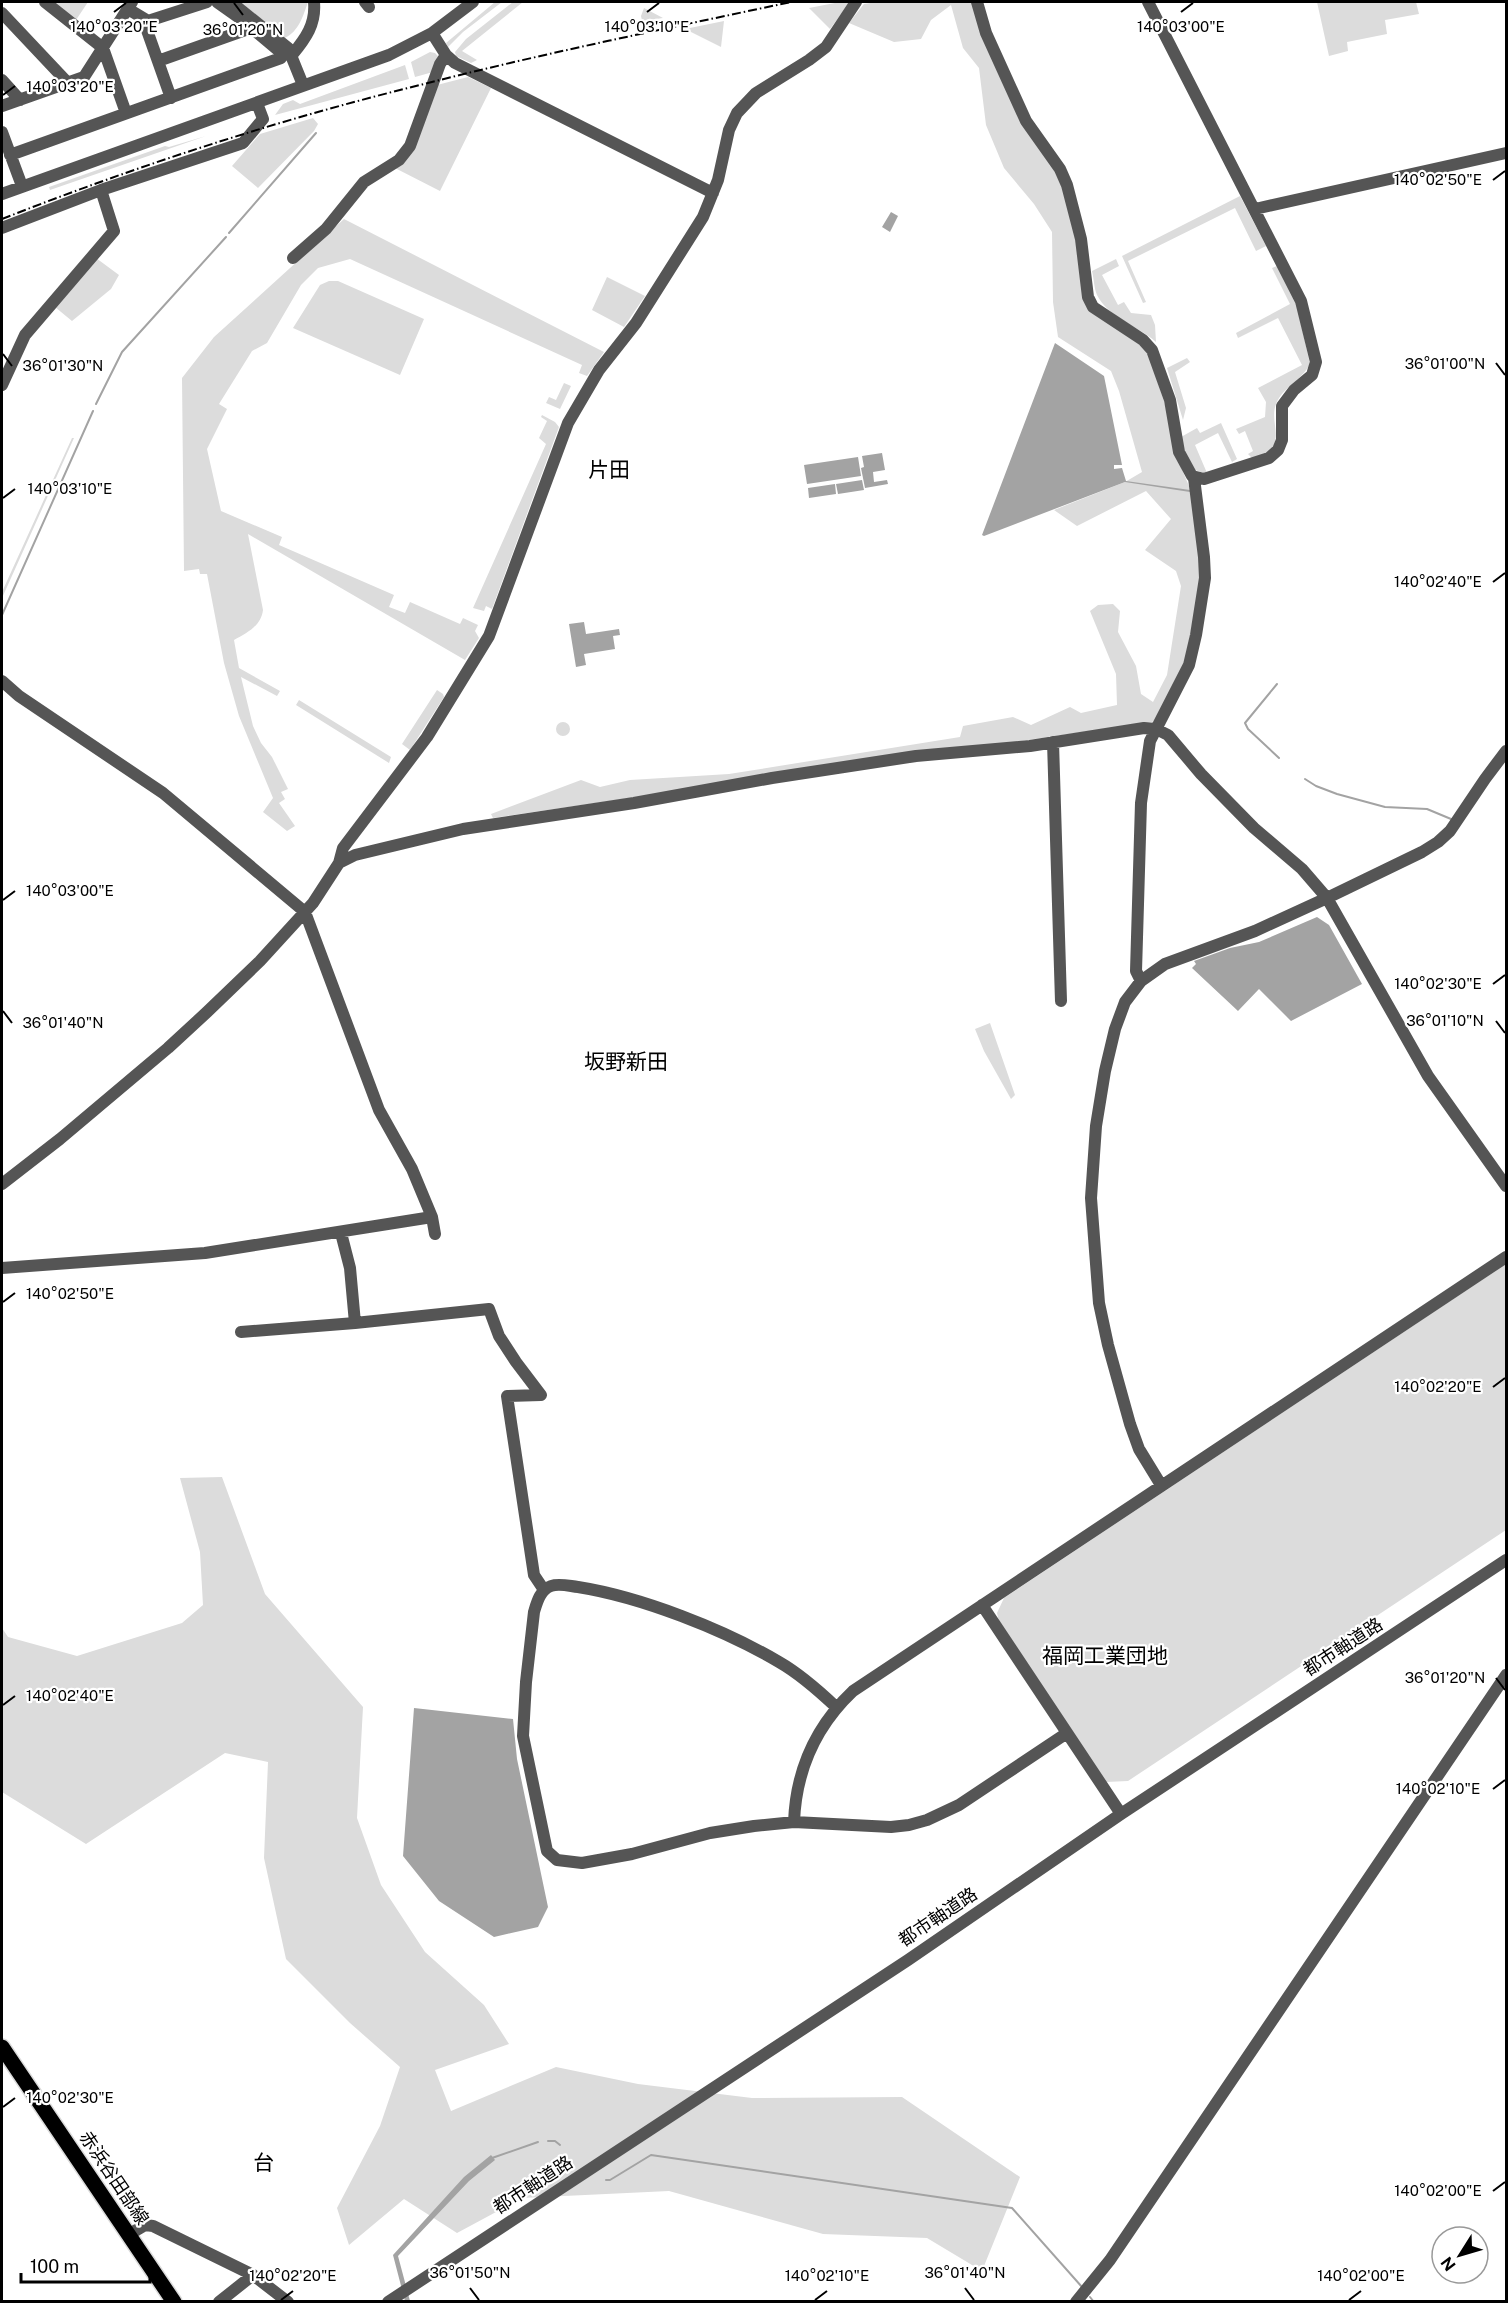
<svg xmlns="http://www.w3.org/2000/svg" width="1508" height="2303" font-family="'Public Sans','Noto Sans JP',sans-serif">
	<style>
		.green { fill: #dcdcdc }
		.water { fill: #a3a3a3 }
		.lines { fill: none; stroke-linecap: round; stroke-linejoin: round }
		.stream { stroke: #a3a3a3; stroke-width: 2 }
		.major-casing { stroke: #dbdbdb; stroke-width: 18 }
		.minor { stroke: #555; stroke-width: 12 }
		.major { stroke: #000; stroke-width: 15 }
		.rail { stroke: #000; stroke-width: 2; stroke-dasharray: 9 3 1.5 3; stroke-linecap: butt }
		.ticks { fill: none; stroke: #000; stroke-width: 2 }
		.labels { text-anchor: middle; stroke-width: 4.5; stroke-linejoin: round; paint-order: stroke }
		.street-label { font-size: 18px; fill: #000; stroke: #fff }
		.quarter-label { font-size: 21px; fill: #000; stroke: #fff }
		.ticks-label { font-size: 15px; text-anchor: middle; fill: #000; stroke: #fff; stroke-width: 4.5; stroke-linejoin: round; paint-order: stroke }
	</style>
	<rect width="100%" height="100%" fill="#fff"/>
	<path class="green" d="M 53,2 L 88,2 L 76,20 Z
		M 240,2 L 308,2 C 303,16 299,31 285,38 Z
		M 495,2 L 502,2 L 463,32 L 448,47 L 446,43 Z
		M 513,2 L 523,2 L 462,51 L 477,60 L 471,63 L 456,56 L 455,52 L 466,39 Z
		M 840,2 L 850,2 L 830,29 L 809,8 Z
		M 877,2 L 972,2 L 1063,187 L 1078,250 L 1086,306 L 1090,311 L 1139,341 L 1149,355 L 1168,414 L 1175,453 L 1194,498 L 1201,577 L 1185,662 L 1157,719 L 1152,722 L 493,818 L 491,814 L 581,780 L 600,787 L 630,780 L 729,774 L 960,737 L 963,726 L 1013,717 L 1031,725 L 1070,707 L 1081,713 L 1117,705 L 1116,674 L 1090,611 L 1098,605 L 1113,604 L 1120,611 L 1118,632 L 1136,666 L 1141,694 L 1153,702 L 1167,675 L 1181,586 L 1176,571 L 1145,550 L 1171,519 L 1146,491 L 1077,526 L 1054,510 L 1125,482 L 1142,472 L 1119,391 L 1111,371 L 1058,337 L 1053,302 L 1052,232 L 1034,204 L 1004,168 L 986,125 L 979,68 L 963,48 L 951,5 L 931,20 L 921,39 L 894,42 L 849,23 L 864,4 Z
		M 1317,2 L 1416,2 L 1419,14 L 1385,20 L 1387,34 L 1347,42 L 1348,51 L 1329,56 Z
		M 644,8 L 663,18 L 642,21 L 641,16 Z
		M 724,21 L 721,47 L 685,29 Z
		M 430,52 L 435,53 L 438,56 L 433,72 L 415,77 L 411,62 Z
		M 405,65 L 409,79 L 275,115 L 283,104 L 293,100 L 300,104 Z
		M 468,77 L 491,88 L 440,191 L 393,167 L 437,85 Z
		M 313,118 L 318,124 L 314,131 L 258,188 L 232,166 L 260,134 Z
		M 206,136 L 50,190 L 49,187 L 165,146 L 169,147 Z
		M 1240,196 L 1266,246 L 1256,251 L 1235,208 L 1128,261 L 1146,302 L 1143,303 L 1122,256 Z
		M 344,219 L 604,352 L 587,376 L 579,373 L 582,365 L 350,259 L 318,268 L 301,285 L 267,343 L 252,351 L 219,404 L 227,409 L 207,449 L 221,511 L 282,537 L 279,545 L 394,595 L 389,607 L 405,613 L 410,602 L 460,624 L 463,618 L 478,625 L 475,631 L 479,638 L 465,660 L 248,534 L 263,610 C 261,626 247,633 234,640 L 239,668 L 280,691 L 277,696 L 241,677 L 253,726 L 261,743 L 272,757 L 288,789 L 281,792 L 285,799 L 279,803 L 295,826 L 287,831 L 263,812 L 273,798 L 239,716 L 224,663 L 207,574 L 200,574 L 199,569 L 184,571 L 182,378 L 214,337 Z
		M 96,258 L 119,275 L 111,289 L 72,321 L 55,307 Z
		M 1116,259 L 1119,266 L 1102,275 L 1118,305 L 1124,302 L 1131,313 L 1151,315 L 1155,325 L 1156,342 C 1138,326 1108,317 1097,295 C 1094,288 1094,279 1092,271 Z
		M 1277,266 L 1296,302 L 1310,364 C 1302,380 1283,387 1276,404 C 1271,417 1278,430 1275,442 C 1275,446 1270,451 1268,454 L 1253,459 L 1248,454 L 1253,451 L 1245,431 L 1239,434 L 1236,429 L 1265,417 L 1266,402 L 1258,388 L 1302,365 L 1278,318 L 1238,338 L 1236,333 L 1290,304 L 1272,268 Z
		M 607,277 L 645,296 L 624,327 L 592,310 Z
		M 329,281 L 338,281 L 424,319 L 400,375 L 293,328 L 320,285 Z
		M 1187,358 L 1190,362 L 1175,372 L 1186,408 L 1183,420 L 1167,368 Z
		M 564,383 L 571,386 L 560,409 L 546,403 L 549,397 L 556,400 Z
		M 542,415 L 555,422 L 559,427 L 492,609 L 486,606 L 484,611 L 473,608 L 546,444 L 539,438 L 547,421 L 541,417 Z
		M 1221,423 L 1237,459 L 1232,462 L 1218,433 L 1195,445 L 1207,473 L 1204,473 L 1192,469 L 1183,448 L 1181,437 L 1197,428 L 1200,433 Z
		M 72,438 L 74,438 L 2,598 L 2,592 Z
		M 437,690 L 443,694 L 444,697 L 410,750 L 402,744 Z
		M 299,700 L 391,757 L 389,763 L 296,705 Z
		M556 729a7 7 0 1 1 14 0a7 7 0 1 1-14 0Z
		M 990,1023 L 1015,1095 L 1011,1099 L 984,1051 L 975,1029 Z
		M 1506,1264 L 1506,1530 L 1128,1781 L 1106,1782 L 999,1622 L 997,1613 L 1004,1598 Z
		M 222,1477 L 265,1594 L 363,1707 L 357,1818 L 381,1885 L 425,1952 L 484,2005 L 509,2044 L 435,2070 L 451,2111 L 556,2067 L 638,2084 L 752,2098 L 902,2097 L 1020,2177 L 982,2271 L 927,2238 L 823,2234 L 669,2191 L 522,2198 L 457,2233 L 404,2199 L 349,2245 L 337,2208 L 380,2126 L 400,2067 L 350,2023 L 286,1959 L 264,1858 L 268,1762 L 225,1753 L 86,1844 L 2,1792 L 2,1628 L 8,1637 L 77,1656 L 182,1623 L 203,1605 L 200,1552 L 180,1478 Z"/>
	<path class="water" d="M 891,212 L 898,216 L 890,232 L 882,227 Z
		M 1055,343 L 1104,376 L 1122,465 L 1114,465 L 1114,469 L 1122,468 L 1126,481 L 1190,490 L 1190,492 L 1125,482 L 984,536 L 982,535 Z
		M 882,453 L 885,470 L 873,472 L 874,482 L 887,480 L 888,484 L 865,488 L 861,468 L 864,467 L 862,456 Z
		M 858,457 L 861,476 L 807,484 L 804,465 Z
		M 862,480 L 864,490 L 838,494 L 836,484 Z
		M 835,484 L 836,494 L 809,498 L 808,488 Z
		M 584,622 L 586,634 L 619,629 L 620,635 L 613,636 L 615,649 L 584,654 L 586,665 L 576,667 L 569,624 Z
		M 1317,917 L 1329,925 L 1362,984 L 1291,1021 L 1259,989 L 1238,1011 L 1192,968 L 1196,964 L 1194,961 L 1230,948 L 1259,942 Z
		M 414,1708 L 513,1719 L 517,1759 L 548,1907 L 538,1927 L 494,1937 L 439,1901 L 403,1856 Z
		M 491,2155 L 495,2160 L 469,2181 L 398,2256 L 410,2301 L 405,2301 L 393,2255 L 464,2177 Z"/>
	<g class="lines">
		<path class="stream" d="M 229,233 L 316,133
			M 96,404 L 122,352 L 226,237
			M 2,615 L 93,411
			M 1277,684 L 1245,723 L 1248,729 L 1279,758
			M 1305,779 L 1316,786 L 1337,794 L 1385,807 L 1427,809 L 1451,819
			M 548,2141 L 555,2141 L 560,2145
			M 492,2158 L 538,2142
			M 606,2180 L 610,2180 L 651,2155 L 1012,2208 L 1082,2287
			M 1090,2297 L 1094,2302"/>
		<defs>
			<path id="major" d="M 2,2047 L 174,2302"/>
		</defs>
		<use href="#major" class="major-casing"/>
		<path class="minor" d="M 45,2 L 103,48 L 126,113
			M 231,2 L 288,48 L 303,85
			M 365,2 L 369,7
			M 977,2 L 986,33 L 1026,121 L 1060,169 L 1067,185 L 1081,239 L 1088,297 L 1093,307 L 1143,340 L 1152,350 L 1170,400 L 1179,452 L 1192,476 L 1204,479 L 1269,458 L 1278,450 L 1282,440 L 1282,406 L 1294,390 L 1312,375 L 1316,362 L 1301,301 L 1148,2
			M 128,9 L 148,21 L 207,2
			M 2,13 L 68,83
			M 143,19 L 171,98
			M 432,33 L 446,55 L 455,63 L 713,193
			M 292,55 C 306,38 316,24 314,2
			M 158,61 L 251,28
			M 2,80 L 20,100
			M 2,106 L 84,77 L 132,2
			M 2,132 L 22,186
			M 10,155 L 281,58 L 279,51 L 241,19 L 217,2
			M 2,194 L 389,55 L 432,33 L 473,2
			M 1255,209 L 1506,153
			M 2,228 L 101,190 L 243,143 L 263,119 L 257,103
			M 293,258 L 326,229 L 364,182 L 399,160 L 410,146 L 440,64 L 446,55
			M 2,385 L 25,335 L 114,231 L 101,190
			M 2,681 L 19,696 L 163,793 L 305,912 L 379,1110 L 412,1169 L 432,1217 L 435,1234
			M 1053,742 L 1061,1001
			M 339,863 L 343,848 L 427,737 L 489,636 L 568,423 L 599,370 L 636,323 L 703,217 L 718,180 L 729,130 L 737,113 L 756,93 L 809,60 L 826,47 L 856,2
			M 1141,981 L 1136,971 L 1141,803 L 1150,741 L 1189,665 L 1196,635 L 1205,578 L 1204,557 L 1194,478
			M 2,1184 L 60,1139 L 168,1048 L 207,1012 L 260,961 L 313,903 L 339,863 L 355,855 L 463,829 L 634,803 L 772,778 L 916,756 L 1030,746 L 1144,728 L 1156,729 L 1168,735 L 1201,774 L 1254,828 L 1302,869 L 1327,898 L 1428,1076 L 1506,1186
			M 341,1233 L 350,1268 L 355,1323
			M 2,1268 L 205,1253 L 432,1217
			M 241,1332 L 355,1323 L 489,1309 L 499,1336 L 516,1362 L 541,1395 L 507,1396 L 534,1575 L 544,1590
			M 1161,1485 L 1139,1449 L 1130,1424 L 1108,1345 L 1099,1303 L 1091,1198 L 1096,1126 L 1105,1071 L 1115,1029 L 1125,1002 L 1141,981 L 1165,964 L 1255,931 L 1327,898 L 1422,852 L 1438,842 L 1450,831 L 1485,779 L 1506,751
			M 982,1605 L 1121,1814
			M 836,1707 C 818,1690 800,1674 779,1662 C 723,1629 641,1597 578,1587 C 569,1586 559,1583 551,1586 C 540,1590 537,1602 534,1612 L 526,1682 L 523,1736 L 547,1851 L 557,1860 L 582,1863 L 632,1854 L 710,1833 L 754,1826 L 794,1822 L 891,1827 L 909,1825 L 927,1820 L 959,1805 L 1067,1733
			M 794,1822 C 796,1770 815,1727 853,1691 L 1506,1257
			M 128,2235 L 145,2225 L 153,2226 L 253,2275 L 288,2302
			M 219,2302 L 253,2275
			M 388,2302 L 908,1960 L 1121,1814 L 1506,1560
			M 1076,2302 L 1110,2260 L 1506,1675"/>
		<use href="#major" class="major"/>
		<path class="rail" d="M 2,219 C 139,165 281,119 424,84 C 545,53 669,28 791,2"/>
	</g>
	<path class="ticks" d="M 234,3 L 243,15M 114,12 L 126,3M 647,12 L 659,3M 1181,12 L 1193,3M 3,95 L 15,86M 1493,180 L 1505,171M 3,354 L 12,366M 1496,363 L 1505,375M 3,498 L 15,489M 1493,582 L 1505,573M 3,900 L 15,891M 1493,984 L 1505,975M 3,1011 L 12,1023M 1496,1021 L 1505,1033M 3,1302 L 15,1293M 1493,1387 L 1505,1378M 1496,1678 L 1505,1690M 3,1705 L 15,1696M 1493,1789 L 1505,1780M 3,2107 L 15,2098M 1493,2191 L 1505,2182M 470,2288 L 479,2300M 965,2288 L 974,2300M 281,2300 L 293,2291M 815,2300 L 827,2291M 1349,2300 L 1361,2291"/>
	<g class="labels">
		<g class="street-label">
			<text transform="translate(1343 1647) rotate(-33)" y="6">都市軸道路</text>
			<text transform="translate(938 1917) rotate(-34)" y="6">都市軸道路</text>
			<text transform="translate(114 2178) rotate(56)" y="6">赤浜谷田部線</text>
			<text transform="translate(533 2185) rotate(-33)" y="6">都市軸道路</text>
		</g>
		<g class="quarter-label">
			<text x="609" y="477">片田</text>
			<text x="626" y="1069">坂野新田</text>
			<text x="1105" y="1663">福岡工業団地</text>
			<text x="264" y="2170">台</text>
		</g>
	</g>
	<g class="ticks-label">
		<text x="114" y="32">140°03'20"E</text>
		<text x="647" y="32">140°03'10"E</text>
		<text x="1181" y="32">140°03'00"E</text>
		<text x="243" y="35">36°01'20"N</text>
		<text x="70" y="92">140°03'20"E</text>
		<text x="1438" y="185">140°02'50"E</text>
		<text x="1445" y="369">36°01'00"N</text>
		<text x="63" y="371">36°01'30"N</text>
		<text x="70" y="494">140°03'10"E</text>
		<text x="1438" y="587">140°02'40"E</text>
		<text x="70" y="896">140°03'00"E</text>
		<text x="1438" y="989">140°02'30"E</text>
		<text x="1445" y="1026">36°01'10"N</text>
		<text x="63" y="1028">36°01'40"N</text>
		<text x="70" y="1299">140°02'50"E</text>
		<text x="1438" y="1392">140°02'20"E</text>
		<text x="1445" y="1683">36°01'20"N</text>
		<text x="70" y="1701">140°02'40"E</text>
		<text x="1438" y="1794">140°02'10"E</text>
		<text x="70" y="2103">140°02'30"E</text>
		<text x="1438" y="2196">140°02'00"E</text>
		<text x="470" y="2278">36°01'50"N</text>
		<text x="965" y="2278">36°01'40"N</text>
		<text x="293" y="2281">140°02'20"E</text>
		<text x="827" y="2281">140°02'10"E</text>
		<text x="1361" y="2281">140°02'00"E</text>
	</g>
	<rect width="1508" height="2303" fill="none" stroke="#000000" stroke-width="6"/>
	<g transform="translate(1460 2255) rotate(233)"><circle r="28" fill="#ffffff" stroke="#999999" stroke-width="1.5"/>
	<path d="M0-4.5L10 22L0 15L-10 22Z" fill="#000000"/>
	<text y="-9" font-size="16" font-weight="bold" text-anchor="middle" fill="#000000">N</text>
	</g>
	<path d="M21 2273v9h129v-9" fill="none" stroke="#000000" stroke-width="3"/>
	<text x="30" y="2273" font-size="18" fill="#000000" stroke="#ffffff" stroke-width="4.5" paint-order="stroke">100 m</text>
</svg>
